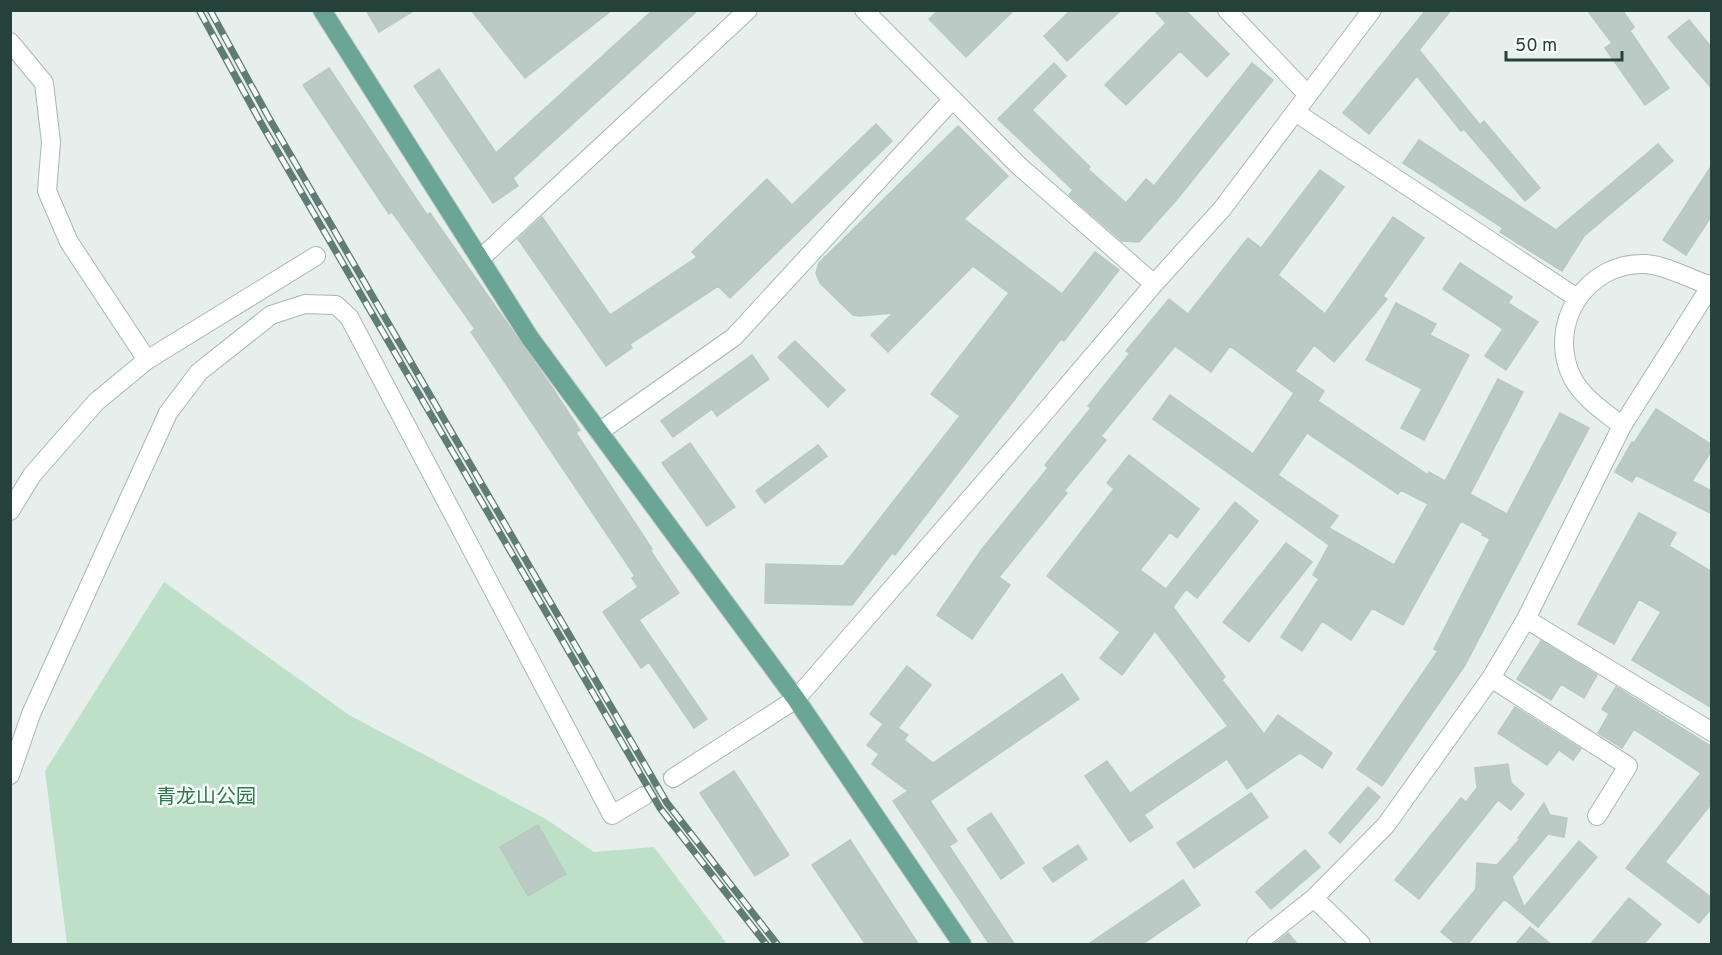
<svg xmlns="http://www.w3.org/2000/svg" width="1722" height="955" font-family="Overpass,'Noto Sans SC',sans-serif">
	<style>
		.green { fill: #bfe0c8 }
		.building { fill: #bbcac4; stroke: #b8c9c2; stroke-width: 1.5; fill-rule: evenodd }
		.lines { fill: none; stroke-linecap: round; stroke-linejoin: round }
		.minor-tunnel { stroke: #bfccc8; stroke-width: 18; stroke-dasharray: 18 9; stroke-linecap: butt }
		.minor-casing { stroke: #a8b8b2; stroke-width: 20 }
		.major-casing { stroke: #c2cac8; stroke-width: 20 }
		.minor { stroke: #fff; stroke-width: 18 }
		.major { stroke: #6aa596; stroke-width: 18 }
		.rail-casing { stroke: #5f7d75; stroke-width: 7 }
		.rail { stroke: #f7fbf9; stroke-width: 4.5; stroke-dasharray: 14; stroke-linecap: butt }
		.labels { text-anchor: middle; stroke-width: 5; stroke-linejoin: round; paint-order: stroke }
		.park-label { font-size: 20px; fill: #2d7a4b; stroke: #f7fbf9 }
	</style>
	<rect width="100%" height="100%" fill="#e6efeb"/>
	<path class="green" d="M 164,582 L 349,715 L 546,819 L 594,852 L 654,847 L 727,944 L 67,944 L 45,771 Z"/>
	<path class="building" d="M 366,10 L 415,10 L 379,32 Z
		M 471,10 L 612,10 L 525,78 Z
		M 653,10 L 698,10 L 513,178 L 518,186 L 493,203 L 414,86 L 439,69 L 496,153 Z
		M 939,10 L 1014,10 L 966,57 L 929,19 Z
		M 1071,10 L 1121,10 L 1067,61 L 1044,36 Z
		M 1154,10 L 1185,10 L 1229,54 L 1207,77 L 1180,51 L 1126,105 L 1105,85 L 1166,23 Z
		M 1426,10 L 1451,10 L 1419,50 L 1480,125 L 1484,121 L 1540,188 L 1525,201 L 1464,129 L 1461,131 L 1417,76 L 1369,134 L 1343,113 Z
		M 1587,10 L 1622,10 L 1634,27 L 1630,31 L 1669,88 L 1645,105 L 1605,48 L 1612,43 Z
		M 1689,20 L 1712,48 L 1712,89 L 1668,37 Z
		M 1054,63 L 1066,76 L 1032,110 L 1090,167 L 1088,169 L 1126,203 L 1146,179 L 1154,186 L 1252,63 L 1273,80 L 1178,198 L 1139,242 L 1122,241 L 1069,195 L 1073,190 L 998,119 Z
		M 329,68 L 427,215 L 430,213 L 551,386 L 580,430 L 576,433 L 652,549 L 650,550 L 679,593 L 639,620 L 707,719 L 694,728 L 649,662 L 641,668 L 603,612 L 638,587 L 632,578 L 635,576 L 471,332 L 475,329 L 392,212 L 389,214 L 303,85 Z
		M 876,124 L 892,141 L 730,298 L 718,286 L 630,344 L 632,348 L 606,366 L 518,239 L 542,217 L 610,315 L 697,257 L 692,252 L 767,179 L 792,205 Z
		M 958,126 L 1008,176 L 964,219 L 1062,294 L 1095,252 L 1119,270 L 1064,341 L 1061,339 L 895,555 L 892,553 L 852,605 L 765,603 L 766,564 L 843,566 L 960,416 L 931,394 L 1009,293 L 973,266 L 888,352 L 871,335 L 893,313 L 859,316 L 853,315 L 820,283 L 816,273 L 819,263 Z
		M 1419,140 L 1556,230 L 1658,144 L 1673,161 L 1584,236 L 1562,271 L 1500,232 L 1503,228 L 1403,163 Z
		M 1712,165 L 1712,215 L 1686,255 L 1663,240 Z
		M 1320,170 L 1344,187 L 1278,275 L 1325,314 L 1393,217 L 1424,238 L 1383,296 L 1387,299 L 1334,362 L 1314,345 L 1295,371 L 1324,391 L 1318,401 L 1428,475 L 1429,472 L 1445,481 L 1498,379 L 1523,392 L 1470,494 L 1507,514 L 1560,413 L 1589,428 L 1465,665 L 1382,786 L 1357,769 L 1438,651 L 1434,649 L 1490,539 L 1482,535 L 1483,533 L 1461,521 L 1403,625 L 1372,608 L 1351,640 L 1322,621 L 1302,651 L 1281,637 L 1319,579 L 1313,575 L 1329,545 L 1153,419 L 1170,395 L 1253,454 L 1294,393 L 1230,346 L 1211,372 L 1175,346 L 1101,436 L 1106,440 L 1064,491 L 1067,493 L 999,577 L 1010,585 L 972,639 L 937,615 L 982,549 L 1048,468 L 1045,465 L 1091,408 L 1088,406 L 1130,353 L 1126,351 L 1169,299 L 1188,314 L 1248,238 L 1261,248 ZM 1307,433 L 1398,494 L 1401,490 L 1428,504 L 1394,565 L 1329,528 L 1338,516 L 1278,475 Z
		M 1460,263 L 1512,297 L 1508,303 L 1538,322 L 1506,370 L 1485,356 L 1503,329 L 1443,289 Z
		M 1396,303 L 1436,324 L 1430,335 L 1469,355 L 1424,440 L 1401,428 L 1422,389 L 1366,360 Z
		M 795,341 L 845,390 L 828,407 L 778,357 Z
		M 752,355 L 769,379 L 717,416 L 712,409 L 673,437 L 661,421 Z
		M 1656,409 L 1712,445 L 1712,450 L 1692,481 L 1712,491 L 1712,514 L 1636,475 L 1632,482 L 1615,472 L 1632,442 L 1634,443 Z
		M 690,443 L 735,507 L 707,526 L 662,463 Z
		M 818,445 L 827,456 L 765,503 L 756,491 Z
		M 1129,455 L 1199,509 L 1177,538 L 1170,532 L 1140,570 L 1166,589 L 1235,502 L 1258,521 L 1197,598 L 1186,589 L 1173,607 L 1225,677 L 1222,680 L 1264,734 L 1278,715 L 1332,753 L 1322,768 L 1300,753 L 1247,789 L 1227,759 L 1144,815 L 1153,827 L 1130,842 L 1085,776 L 1107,761 L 1130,793 L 1228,726 L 1155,631 L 1122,675 L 1100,658 L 1120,632 L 1047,576 L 1114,489 L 1107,483 Z
		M 1639,513 L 1676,533 L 1669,546 L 1712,572 L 1712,708 L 1632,660 L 1661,612 L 1639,599 L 1614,644 L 1578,624 Z
		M 1286,543 L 1312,562 L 1249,642 L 1223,622 Z
		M 1541,641 L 1597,675 L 1584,698 L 1561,684 L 1551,700 L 1517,679 Z
		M 907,666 L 931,685 L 898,728 L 908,735 L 904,740 L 933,763 L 1062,674 L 1079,699 L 930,801 L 957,841 L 949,846 L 1015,945 L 990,945 L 893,801 L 908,791 L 872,764 L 879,754 L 867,745 L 883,724 L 870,714 Z
		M 1616,687 L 1712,747 L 1712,803 L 1665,862 L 1712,898 L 1712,908 L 1699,923 L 1626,868 L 1701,773 L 1634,729 L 1622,748 L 1598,733 L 1609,714 L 1602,709 Z
		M 1515,707 L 1581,749 L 1573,760 L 1559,750 L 1547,765 L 1498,733 Z
		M 1508,764 L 1511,783 L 1524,794 L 1511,810 L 1498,800 L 1419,899 L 1395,880 L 1461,798 L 1466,802 L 1477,788 L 1475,768 Z
		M 734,771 L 789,855 L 755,876 L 700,793 Z
		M 1368,787 L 1380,797 L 1340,843 L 1329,833 Z
		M 1251,793 L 1268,817 L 1194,868 L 1177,843 Z
		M 1544,803 L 1550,815 L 1567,818 L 1564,837 L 1548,834 L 1512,877 L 1524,907 L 1579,841 L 1597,857 L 1538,927 L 1504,899 L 1467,945 L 1457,945 L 1441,932 L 1476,889 L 1477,863 L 1497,865 L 1520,839 L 1518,838 Z
		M 991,813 L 1024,863 L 1001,879 L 967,829 Z
		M 538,825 L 566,874 L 528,896 L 500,847 Z
		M 850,840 L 919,945 L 866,945 L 812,865 Z
		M 1078,845 L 1087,859 L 1053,882 L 1043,868 Z
		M 1305,850 L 1320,867 L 1271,909 L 1256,892 Z
		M 1183,880 L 1200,905 L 1141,945 L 1087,945 Z
		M 1629,898 L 1661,924 L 1643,945 L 1590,945 Z
		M 1530,927 L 1552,945 L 1515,945 Z
		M 1288,933 L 1298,945 L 1273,945 Z"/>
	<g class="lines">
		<path class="minor-tunnel" d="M 644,796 L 673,778"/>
		<defs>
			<path id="minor" d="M 864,10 L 1018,165 L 1154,284
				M 1227,10 L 1308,95
				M 10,42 L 44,83 L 51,142 L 47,191 L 69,242 L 147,360
				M 1295,112 L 1577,298
				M 480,259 L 748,10
				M 1622,426 C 1605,412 1584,399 1573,379 C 1545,326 1586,261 1646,264 C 1668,266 1690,279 1711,286
				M 599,432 L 734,337 L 953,99
				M 10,511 L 32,475 L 96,402 L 147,360 L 316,256
				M 1526,619 L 1712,732
				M 1491,678 L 1628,766 L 1597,816
				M 10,775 L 31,714 L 168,413 L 199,372 L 271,315 L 305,304 L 336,305 L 349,317 L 612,815 L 644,796
				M 673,778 L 796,699 L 1039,419 L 1154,284 L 1222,209 L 1372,10
				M 1314,898 L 1361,944
				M 1256,944 L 1314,898 L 1386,825 L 1491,678 L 1526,619 L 1622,426 L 1712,284"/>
			<path id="major" d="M 322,10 L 530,338 L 796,699 L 962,944"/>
		</defs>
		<use href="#minor" class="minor-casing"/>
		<use href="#major" class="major-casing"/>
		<use href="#minor" class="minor"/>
		<use href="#major" class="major"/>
		<defs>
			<path id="rail" d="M 199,10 L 261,123 L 660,808 L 766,944
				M 210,10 L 269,118 L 667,803 L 777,944"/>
		</defs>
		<use href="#rail" class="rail-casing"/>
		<use href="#rail" class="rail"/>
	</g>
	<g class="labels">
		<g class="park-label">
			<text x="206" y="803">青龙山公园</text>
		</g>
	</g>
	<rect width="1722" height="955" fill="none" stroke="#24423a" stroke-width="24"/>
	<path d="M1506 51v9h116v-9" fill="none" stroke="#24423a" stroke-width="3"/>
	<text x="1515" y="51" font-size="18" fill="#24423a" stroke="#f7fbf9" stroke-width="4.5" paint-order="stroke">50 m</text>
</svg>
